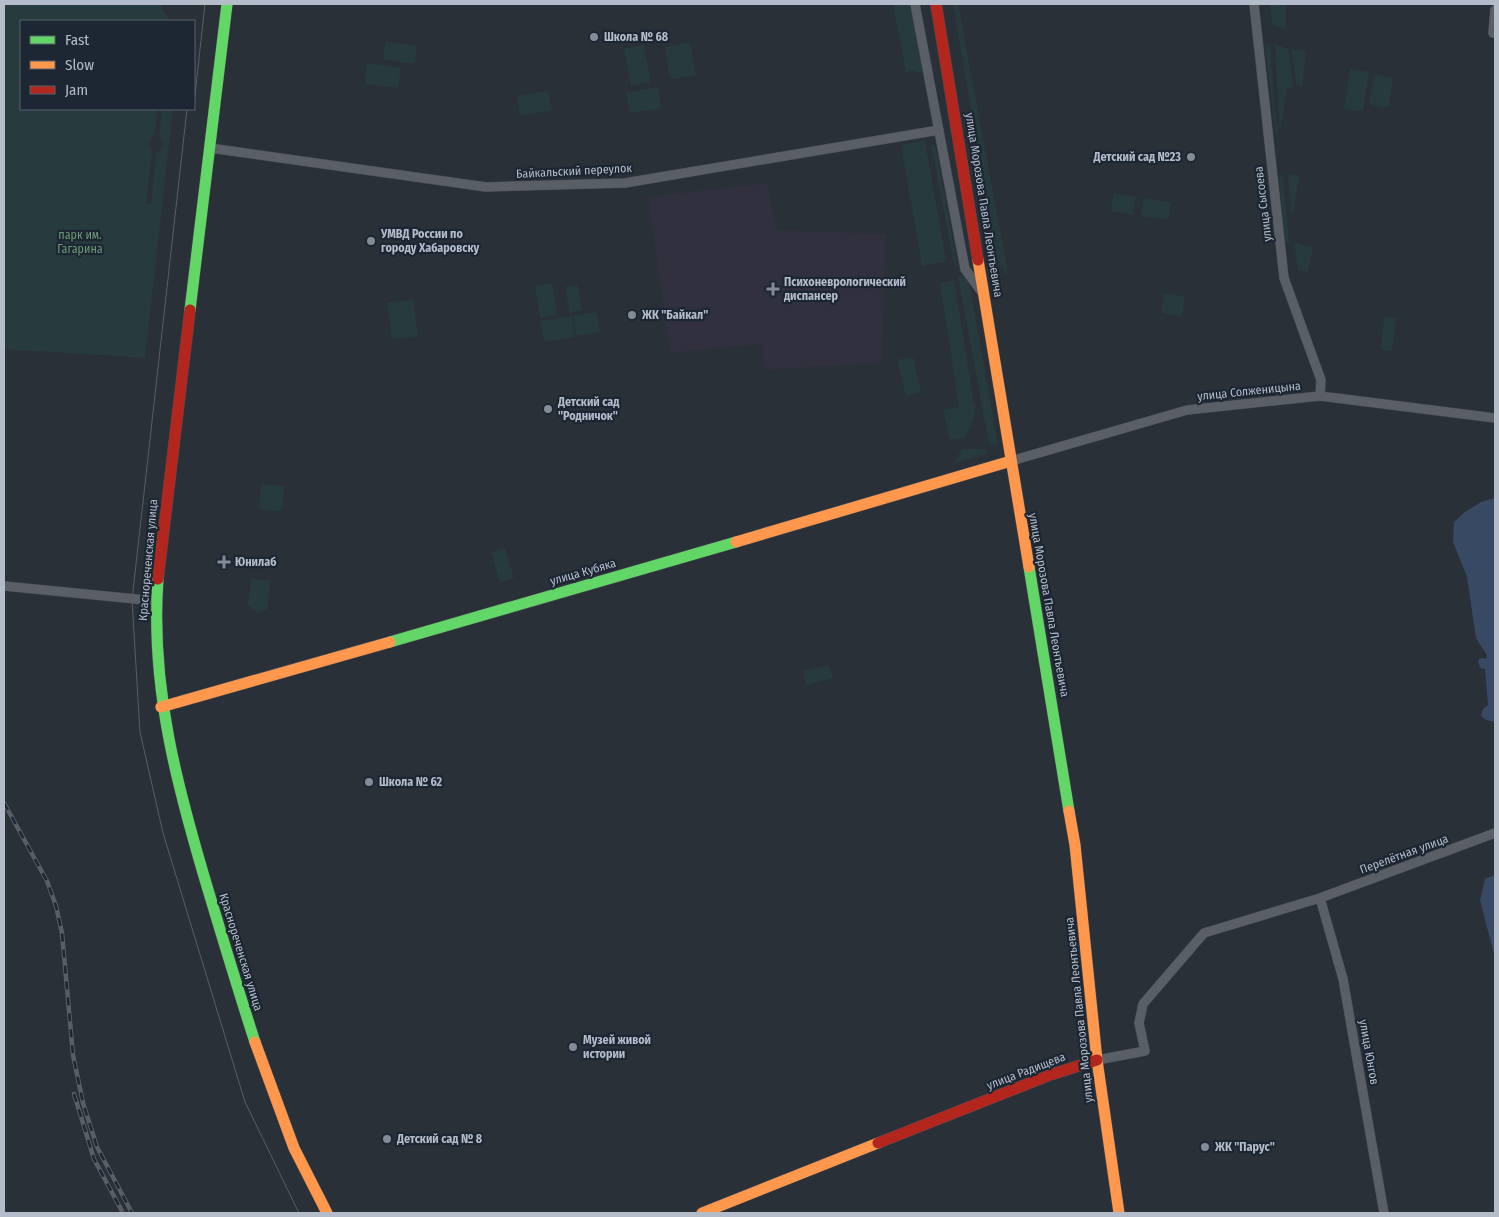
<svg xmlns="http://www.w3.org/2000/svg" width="1499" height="1217" font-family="'Fira Sans Condensed',sans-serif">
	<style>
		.medical { fill: #31303e }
		.green { fill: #273a3e }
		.water { fill: #384963 }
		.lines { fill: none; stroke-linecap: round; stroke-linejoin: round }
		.street-casing { stroke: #484c53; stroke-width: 10 }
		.fast-casing { stroke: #484c53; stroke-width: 12 }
		.slow-casing { stroke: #484c53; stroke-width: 12 }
		.jam-casing { stroke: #484c53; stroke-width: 12 }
		.street { stroke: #5a5e66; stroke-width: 9 }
		.fast { stroke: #63d668; stroke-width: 11 }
		.slow { stroke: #ff974d; stroke-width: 11 }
		.jam { stroke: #b3261e; stroke-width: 11 }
		.tram { stroke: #595d64; stroke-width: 1 }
		.rail-casing { stroke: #595d64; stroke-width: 4.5 }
		.rail { stroke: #1d2633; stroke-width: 2.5; stroke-dasharray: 8; stroke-linecap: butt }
		.poi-dot { fill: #848b96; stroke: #1d2633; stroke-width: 2 }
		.labels { text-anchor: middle; stroke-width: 4.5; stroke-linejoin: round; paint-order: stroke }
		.poi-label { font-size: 12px; font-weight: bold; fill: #b4bcc9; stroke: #1d2633; text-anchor: start }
		.street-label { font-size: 12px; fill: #b4bcc9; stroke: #1d2633 }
		.park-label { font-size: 12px; fill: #6b9a76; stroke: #1d2633 }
	</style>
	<rect width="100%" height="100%" fill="#2a3038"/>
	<path class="medical" d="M 767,183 L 777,230 L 886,234 L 882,363 L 764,370 L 762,344 L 670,353 L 648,197 Z"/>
	<path class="green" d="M 4,4 L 163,4 L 162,10 L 168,16 L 167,21 L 21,21 L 21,109 L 158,109 L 154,135 L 148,142 L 152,153 L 146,203 L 151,204 L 156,153 L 163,147 L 163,140 L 159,136 L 162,109 L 173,109 L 145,358 L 4,349 Z
		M 893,4 L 912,4 L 925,71 L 917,73 L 916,70 L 906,72 Z
		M 953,4 L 958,4 L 1008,273 L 1005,274 L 997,258 Z
		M 1270,4 L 1286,4 L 1286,28 L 1273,26 Z
		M 386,41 L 417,46 L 415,64 L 383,59 Z
		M 690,42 L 696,75 L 670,79 L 665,47 Z
		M 1270,43 L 1278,151 L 1266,55 L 1266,47 Z
		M 1275,44 L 1288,49 L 1294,87 L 1287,88 L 1280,132 Z
		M 644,45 L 651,82 L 631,86 L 624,49 Z
		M 1291,49 L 1306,51 L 1302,88 L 1296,84 Z
		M 367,63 L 401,68 L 398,88 L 365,84 Z
		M 1350,69 L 1369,72 L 1363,111 L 1344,109 Z
		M 1376,74 L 1393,78 L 1389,106 L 1386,108 L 1369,104 L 1374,77 Z
		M 658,87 L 661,108 L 630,113 L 626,93 Z
		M 548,91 L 552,110 L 520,116 L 517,96 Z
		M 925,141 L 946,261 L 922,266 L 901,145 Z
		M 931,144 L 936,148 L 957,265 L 955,268 Z
		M 1288,174 L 1299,176 L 1293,214 L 1291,212 Z
		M 1279,176 L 1283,176 L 1289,242 L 1285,242 Z
		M 1114,193 L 1136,197 L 1133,215 L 1111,211 Z
		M 1144,198 L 1171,203 L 1168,220 L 1141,216 Z
		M 1294,243 L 1313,247 L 1308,272 L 1298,270 Z
		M 968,275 L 998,444 L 995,445 L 989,444 L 958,276 Z
		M 954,280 L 974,404 L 968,405 L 975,404 C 976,416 971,428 965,438 L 950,440 L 943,410 L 959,407 L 940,283 Z
		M 552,283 L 557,315 L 540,318 L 535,286 Z
		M 577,285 L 582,310 L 570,313 L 565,287 Z
		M 1164,293 L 1185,297 L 1182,316 L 1161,313 Z
		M 413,299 L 418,336 L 392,339 L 387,303 Z
		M 597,312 L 600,332 L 576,336 L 573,316 Z
		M 572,316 L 575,337 L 544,342 L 540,321 Z
		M 1384,317 L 1396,318 L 1392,351 L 1381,350 Z
		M 913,357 L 921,392 L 906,396 L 897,360 Z
		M 962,449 L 988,449 L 987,454 L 953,464 Z
		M 261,484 L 284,486 L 282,511 L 259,509 Z
		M 505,548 L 514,578 L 500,582 L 491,552 Z
		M 251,578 L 271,581 L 267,609 L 258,613 L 248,605 Z
		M 829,665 L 833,678 L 806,685 L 803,671 Z"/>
	<path class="water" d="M 1495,498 L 1495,722 L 1486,720 L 1481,716 L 1483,709 L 1488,705 L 1485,669 L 1480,668 L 1478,660 L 1481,658 L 1486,659 L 1487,655 L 1476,638 L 1467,577 L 1453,542 L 1454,522 L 1465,512 L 1481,502 Z
		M 1495,875 L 1495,958 L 1480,900 L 1485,879 Z"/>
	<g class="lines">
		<defs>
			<path id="street" d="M 915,4 L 965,269 L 981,291
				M 1254,4 L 1284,278 L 1321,380 L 1320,396
				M 1493,33 L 1495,10
				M 210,148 L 486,187 L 625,183 L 939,130
				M 1011,461 L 1187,410 L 1320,396 L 1495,418
				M 4,586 L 156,601
				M 1320,898 L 1343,979 L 1384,1213
				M 1097,1060 L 1145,1051 L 1139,1023 L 1143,1004 L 1204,933 L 1320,898 L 1495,833"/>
			<path id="fast" d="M 190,310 L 227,4
				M 1029,567 L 1069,811
				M 158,579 C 150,688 178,790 209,893 C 224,943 239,993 255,1042
				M 390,642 L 736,542"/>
			<path id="slow" d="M 978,260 L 1029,567
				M 736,542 L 1011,461
				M 161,707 L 390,642
				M 1069,811 L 1075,845 L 1097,1060 L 1119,1213
				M 255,1042 L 294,1148 L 327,1213
				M 702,1213 L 878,1143"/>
			<path id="jam" d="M 936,4 L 978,260
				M 158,579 L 190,310
				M 878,1143 L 1050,1075 L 1097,1060"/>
		</defs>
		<use href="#street" class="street-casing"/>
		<use href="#fast" class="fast-casing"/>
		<use href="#slow" class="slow-casing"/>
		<use href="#jam" class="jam-casing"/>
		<use href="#street" class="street"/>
		<use href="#fast" class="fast"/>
		<use href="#slow" class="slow"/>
		<use href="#jam" class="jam"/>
		<path class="tram" d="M 194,104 L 205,4
			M 187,109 L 132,600 L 140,732 L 163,833 L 245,1102 L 299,1213"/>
		<defs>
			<path id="rail" d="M 4,803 L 47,881 L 56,906 L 62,933 L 73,1055 L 83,1103 L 97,1147 L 132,1213
				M 74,1094 L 94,1159 L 123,1213"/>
		</defs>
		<use href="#rail" class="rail-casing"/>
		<use href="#rail" class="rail"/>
	</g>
	<g class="poi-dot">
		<circle cx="594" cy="37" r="5"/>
		<circle cx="1191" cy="157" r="5"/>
		<circle cx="371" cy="241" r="5"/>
		<path d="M770.5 281.5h5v5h5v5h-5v5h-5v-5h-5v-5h5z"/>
		<circle cx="632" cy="315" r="5"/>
		<circle cx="548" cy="409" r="5"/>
		<path d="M221.5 554.5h5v5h5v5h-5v5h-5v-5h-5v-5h5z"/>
		<circle cx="369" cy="782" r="5"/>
		<circle cx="573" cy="1047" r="5"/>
		<circle cx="387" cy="1139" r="5"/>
		<circle cx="1205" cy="1147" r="5"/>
	</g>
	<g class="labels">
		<g class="poi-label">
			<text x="604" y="41">Школа № 68</text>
			<text x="1181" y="161" text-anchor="end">Детский сад №23</text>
			<text x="381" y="238">УМВД России по<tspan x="381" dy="14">городу Хабаровску</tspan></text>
			<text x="784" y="286">Психоневрологический<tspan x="784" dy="14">диспансер</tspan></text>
			<text x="642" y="319">ЖК "Байкал"</text>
			<text x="558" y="406">Детский сад<tspan x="558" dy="14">"Родничок"</tspan></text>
			<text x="235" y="566">Юнилаб</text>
			<text x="379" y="786">Школа № 62</text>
			<text x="583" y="1044">Музей живой<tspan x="583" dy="14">истории</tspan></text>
			<text x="397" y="1143">Детский сад № 8</text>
			<text x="1215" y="1151">ЖК "Парус"</text>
		</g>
		<g class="street-label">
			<text transform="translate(574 171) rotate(-3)" y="4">Байкальский переулок</text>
			<text transform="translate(1263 204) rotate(-97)" y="4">улица Сысоева</text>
			<text transform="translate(984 205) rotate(81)" y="4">улица Морозова Павла Леонтьевича</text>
			<text transform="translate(1249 391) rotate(-6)" y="4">улица Солженицына</text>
			<text transform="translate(148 560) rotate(-85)" y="4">Краснореченская улица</text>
			<text transform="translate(583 572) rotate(-16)" y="4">улица Кубяка</text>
			<text transform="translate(1049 605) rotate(80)" y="4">улица Морозова Павла Леонтьевича</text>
			<text transform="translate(1404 854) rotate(-20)" y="4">Перелётная улица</text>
			<text transform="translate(241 952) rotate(73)" y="4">Краснореченская улица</text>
			<text transform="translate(1079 1010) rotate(-96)" y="4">улица Морозова Павла Леонтьевича</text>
			<text transform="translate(1369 1052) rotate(80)" y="4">улица Юнгов</text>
			<text transform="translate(1026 1071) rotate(-21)" y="4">улица Радищева</text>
		</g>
		<g class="park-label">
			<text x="80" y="239">парк им.<tspan x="80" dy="14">Гагарина</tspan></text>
		</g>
	</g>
	<rect width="1499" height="1217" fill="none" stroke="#b4bcc9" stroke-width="10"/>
	<rect x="20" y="20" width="175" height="90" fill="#1d2633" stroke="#59626f"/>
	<rect x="30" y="36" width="25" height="8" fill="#63d668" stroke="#59626f"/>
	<text x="65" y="45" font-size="15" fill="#b4bcc9">Fast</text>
	<rect x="30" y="61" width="25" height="8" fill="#ff974d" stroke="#59626f"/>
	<text x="65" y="70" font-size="15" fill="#b4bcc9">Slow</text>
	<rect x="30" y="86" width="25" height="8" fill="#b3261e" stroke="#59626f"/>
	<text x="65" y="95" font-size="15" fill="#b4bcc9">Jam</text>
</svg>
